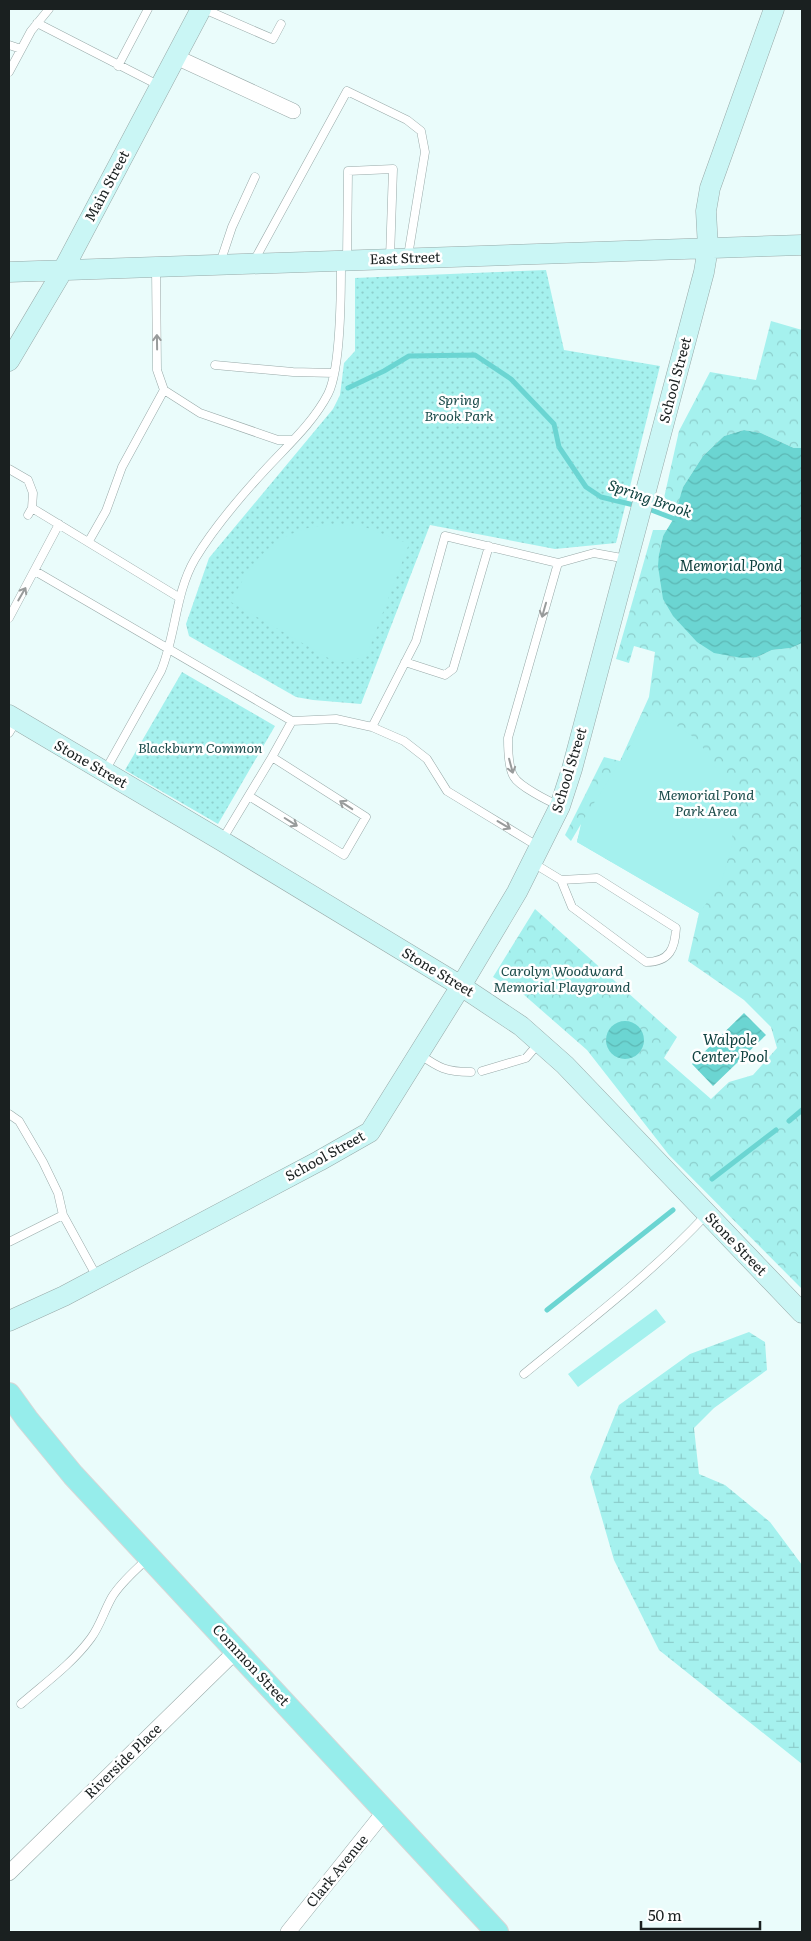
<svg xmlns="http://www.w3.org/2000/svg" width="811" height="1941" font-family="Literata,serif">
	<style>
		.grass { fill: url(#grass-dots) }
		.forest { fill: url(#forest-crowns) }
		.wetland { fill: url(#wetland-marsh) }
		.pitch { fill: #a5f1ee }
		.water { fill: url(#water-waves) }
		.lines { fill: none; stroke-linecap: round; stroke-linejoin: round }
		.stream { stroke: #6bd5d2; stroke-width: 5 }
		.lane-casing { stroke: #98a9a8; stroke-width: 9 }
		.street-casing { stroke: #98a9a8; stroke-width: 16 }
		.secondary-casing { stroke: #98a9a8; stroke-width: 21 }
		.primary-casing { stroke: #d6d7d7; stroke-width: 24 }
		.lane { stroke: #fff; stroke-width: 8 }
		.street { stroke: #fff; stroke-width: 15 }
		.secondary { stroke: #caf6f5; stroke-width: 20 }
		.primary { stroke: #96edeb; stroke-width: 22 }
		.oneway { stroke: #989b9b }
		.labels { text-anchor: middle; stroke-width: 5; stroke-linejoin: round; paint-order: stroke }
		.street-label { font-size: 14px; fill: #1a2020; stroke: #fff }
		.park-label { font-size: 14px; font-style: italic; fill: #1c4c4b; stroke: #fff }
		.water-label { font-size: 15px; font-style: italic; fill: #104240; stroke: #fff }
	</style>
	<defs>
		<pattern id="grass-dots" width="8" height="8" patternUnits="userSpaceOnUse" patternTransform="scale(1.25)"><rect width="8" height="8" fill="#a5f1ee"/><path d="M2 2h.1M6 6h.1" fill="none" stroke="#8dcecc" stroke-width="1.8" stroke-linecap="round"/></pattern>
		<pattern id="forest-crowns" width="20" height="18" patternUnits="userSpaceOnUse" patternTransform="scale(1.25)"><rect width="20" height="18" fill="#a5f1ee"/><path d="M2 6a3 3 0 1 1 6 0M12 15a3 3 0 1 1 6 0" fill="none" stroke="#8dcecc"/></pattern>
		<pattern id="wetland-marsh" width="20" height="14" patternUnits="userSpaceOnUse" patternTransform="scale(1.25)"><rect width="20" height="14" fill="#a5f1ee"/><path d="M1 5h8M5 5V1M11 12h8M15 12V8" fill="none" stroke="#8dcecc"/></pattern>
		<pattern id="water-waves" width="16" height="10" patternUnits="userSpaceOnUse" patternTransform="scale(1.25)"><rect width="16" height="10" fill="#6bd5d2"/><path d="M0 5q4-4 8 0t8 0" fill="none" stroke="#5cb7b4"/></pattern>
	</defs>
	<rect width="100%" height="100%" fill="#eafcfb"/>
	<path class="grass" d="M 546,270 L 564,350 L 660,366 L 616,543 L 555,549 L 430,525 L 361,704 L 313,700 L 296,697 L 189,636 L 186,624 L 209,558 L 333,409 L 340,395 L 344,363 L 355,351 L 355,278 Z
		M 182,672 L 275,726 L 218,824 L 125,770 Z"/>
	<path class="forest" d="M 771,321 L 802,330 L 802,448 L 794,448 L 761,433 L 744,430 L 724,436 L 703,456 L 683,487 L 678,507 L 664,498 L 679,431 L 710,372 L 756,380 Z
		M 653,530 L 668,530 L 663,536 L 659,554 L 757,657 L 772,650 L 791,648 L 802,643 L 802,1289 L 669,1155 L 587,1050 L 523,994 L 493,977 L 535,909 L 677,1037 L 664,1058 L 711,1099 L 729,1082 L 753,1075 L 777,1048 L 771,1027 L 744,1000 L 688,961 L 699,913 L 577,842 L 581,824 L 571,841 L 565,835 L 604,757 L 620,761 L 649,697 L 655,652 L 634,646 L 629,663 L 616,659 Z"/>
	<path class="wetland" d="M 749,1332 L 765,1342 L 767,1370 L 714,1408 L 694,1428 L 699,1474 L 725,1485 L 770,1522 L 802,1565 L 802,1764 L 659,1650 L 614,1560 L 590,1477 L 619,1405 L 690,1354 Z"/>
	<path class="pitch" d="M 335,524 L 362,526 L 409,544 L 366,657 L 337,663 L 231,602 C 248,567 268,539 308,528 C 316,526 326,525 335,524 Z
		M 653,710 L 698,740 L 723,779 L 733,841 L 721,884 L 699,913 L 577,842 L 582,822 Z
		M 656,1309 L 666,1322 L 578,1387 L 568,1374 Z"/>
	<path class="water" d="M 744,430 L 761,433 L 794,448 L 802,448 L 802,643 L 791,648 L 772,650 L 757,657 L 742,658 L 714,653 L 697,642 L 673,616 L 663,599 L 658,566 L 659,554 L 663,536 L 674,518 L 683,487 L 703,456 L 724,436 Z
		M 744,1013 L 766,1035 L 713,1086 L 692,1064 Z
		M606 1040a19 19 0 1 1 38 0a19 19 0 1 1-38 0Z"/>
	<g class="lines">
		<path class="stream" d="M 348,388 L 384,371 L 409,356 L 475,355 L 511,379 L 554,424 L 559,447 L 586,487 L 601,497 L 638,506
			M 646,508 L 680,521
			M 789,1121 L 802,1110
			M 712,1179 L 776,1130
			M 547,1310 L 673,1210"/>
		<defs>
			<path id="lane" d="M 204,9 L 273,39 L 281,24
				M 37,23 L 160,86
				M 9,45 L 21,49
				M 118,66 L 148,9
				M 9,72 L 31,31 L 49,9
				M 347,260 L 348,171 L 393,169 L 390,258
				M 254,261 L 347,91 L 407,120 L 421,131 L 425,152 L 408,256
				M 220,263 L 232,227 L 255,177
				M 156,268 L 157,370 L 164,390
				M 215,365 L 293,372 L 334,373
				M 9,469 L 28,480 L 33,493 L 32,508
				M 28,515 L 32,508 L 180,598
				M 89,541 L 106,511 L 122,467 L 164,390 L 200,413 L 278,440 L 293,440
				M 558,563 L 508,738 C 508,748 508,768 514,777 C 519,786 548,801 558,805
				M 35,571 L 292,721 L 336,719 L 372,727 L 404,741 L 427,759 L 447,791 L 539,847
				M 9,618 L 59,524
				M 405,662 L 445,675 L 453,669 L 489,546
				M 372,727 L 416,641 L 445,536 L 558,563 L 594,553 L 627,559
				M 9,733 L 17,720
				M 105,771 L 161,671 C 176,635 175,593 195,559 C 213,529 241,496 265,470 C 287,446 313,423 328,394 C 341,368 341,293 341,262
				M 249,796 L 344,855 L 366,817 L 272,757
				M 222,840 L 272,757 L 292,721
				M 533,863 L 561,880
				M 597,878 L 676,928 C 675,948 670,962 646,962 L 572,907 L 561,880 Z
				M 419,1054 C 439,1068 446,1072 471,1072
				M 482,1071 L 526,1058 L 539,1043
				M 9,1114 L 19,1121 L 43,1162 L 58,1193 L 63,1215
				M 9,1242 L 63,1215 L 97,1277
				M 524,1374 C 586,1323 651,1274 706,1215
				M 21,1704 C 44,1684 72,1664 91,1638 C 100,1626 104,1611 112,1597 C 121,1582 136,1570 148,1558"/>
			<path id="street" d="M 176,57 L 293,111
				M 9,1873 L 237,1650
				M 288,1932 L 385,1811"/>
			<path id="secondary" d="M 9,272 L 802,245
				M 9,361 L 63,270 L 201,9
				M 9,715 L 222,841 L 461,986 L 521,1026 L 565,1065 L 802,1313
				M 9,1321 L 64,1296 L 319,1161 L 370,1132 L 461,986 L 517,892 L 560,806 L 572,769 L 704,272 L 708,248 L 706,211 L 710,188 L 774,9"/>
			<path id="primary" d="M 9,1394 L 27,1419 L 73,1475 L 497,1932"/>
		</defs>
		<use href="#lane" class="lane-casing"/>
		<use href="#street" class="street-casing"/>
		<use href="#secondary" class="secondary-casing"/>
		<use href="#primary" class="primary-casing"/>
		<use href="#lane" class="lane"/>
		<use href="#street" class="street"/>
		<use href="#secondary" class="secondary"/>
		<use href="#primary" class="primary"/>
	</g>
	<defs><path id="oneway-shaft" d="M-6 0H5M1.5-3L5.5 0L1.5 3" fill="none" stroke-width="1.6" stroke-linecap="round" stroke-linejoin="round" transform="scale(1.25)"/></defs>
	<g class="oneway">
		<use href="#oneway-shaft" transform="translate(157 342) rotate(-91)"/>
		<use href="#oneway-shaft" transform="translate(22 594) rotate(-60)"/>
		<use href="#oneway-shaft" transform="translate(544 610) rotate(106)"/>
		<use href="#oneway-shaft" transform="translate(511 766) rotate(75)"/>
		<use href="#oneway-shaft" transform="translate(346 805) rotate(-147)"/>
		<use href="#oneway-shaft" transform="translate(291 822) rotate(32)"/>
		<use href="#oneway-shaft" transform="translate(504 825) rotate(31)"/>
	</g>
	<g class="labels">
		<g class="street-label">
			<text transform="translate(107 186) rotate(-62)" y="5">Main Street</text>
			<text transform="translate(405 258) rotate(-2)" y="5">East Street</text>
			<text transform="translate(675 380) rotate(-75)" y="5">School Street</text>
			<text transform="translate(91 764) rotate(30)" y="5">Stone Street</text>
			<text transform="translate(569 770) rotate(-73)" y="5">School Street</text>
			<text transform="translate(438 972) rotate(31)" y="5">Stone Street</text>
			<text transform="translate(325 1156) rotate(-29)" y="5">School Street</text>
			<text transform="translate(736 1244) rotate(46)" y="5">Stone Street</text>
			<text transform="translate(251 1665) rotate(47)" y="5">Common Street</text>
			<text transform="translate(123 1761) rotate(-44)" y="5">Riverside Place</text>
			<text transform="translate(337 1871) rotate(-51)" y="5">Clark Avenue</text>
		</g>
		<g class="park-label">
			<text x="459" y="405">Spring<tspan x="459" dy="16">Brook Park</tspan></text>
			<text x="200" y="753">Blackburn Common</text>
			<text x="706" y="800">Memorial Pond<tspan x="706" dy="16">Park Area</tspan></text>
			<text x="562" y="976">Carolyn Woodward<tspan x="562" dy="16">Memorial Playground</tspan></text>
		</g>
		<g class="water-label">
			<text transform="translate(650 499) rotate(19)" y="5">Spring Brook</text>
			<text x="731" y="571">Memorial Pond</text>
			<text x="730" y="1045">Walpole<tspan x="730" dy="17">Center Pool</tspan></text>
		</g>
	</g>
	<rect width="811" height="1941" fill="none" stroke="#1a2020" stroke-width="20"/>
	<path d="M641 1921v8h119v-8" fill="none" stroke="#1a2020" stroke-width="2.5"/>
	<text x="648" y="1921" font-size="15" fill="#1a2020" stroke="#ffffff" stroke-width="4" paint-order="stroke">50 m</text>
</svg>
